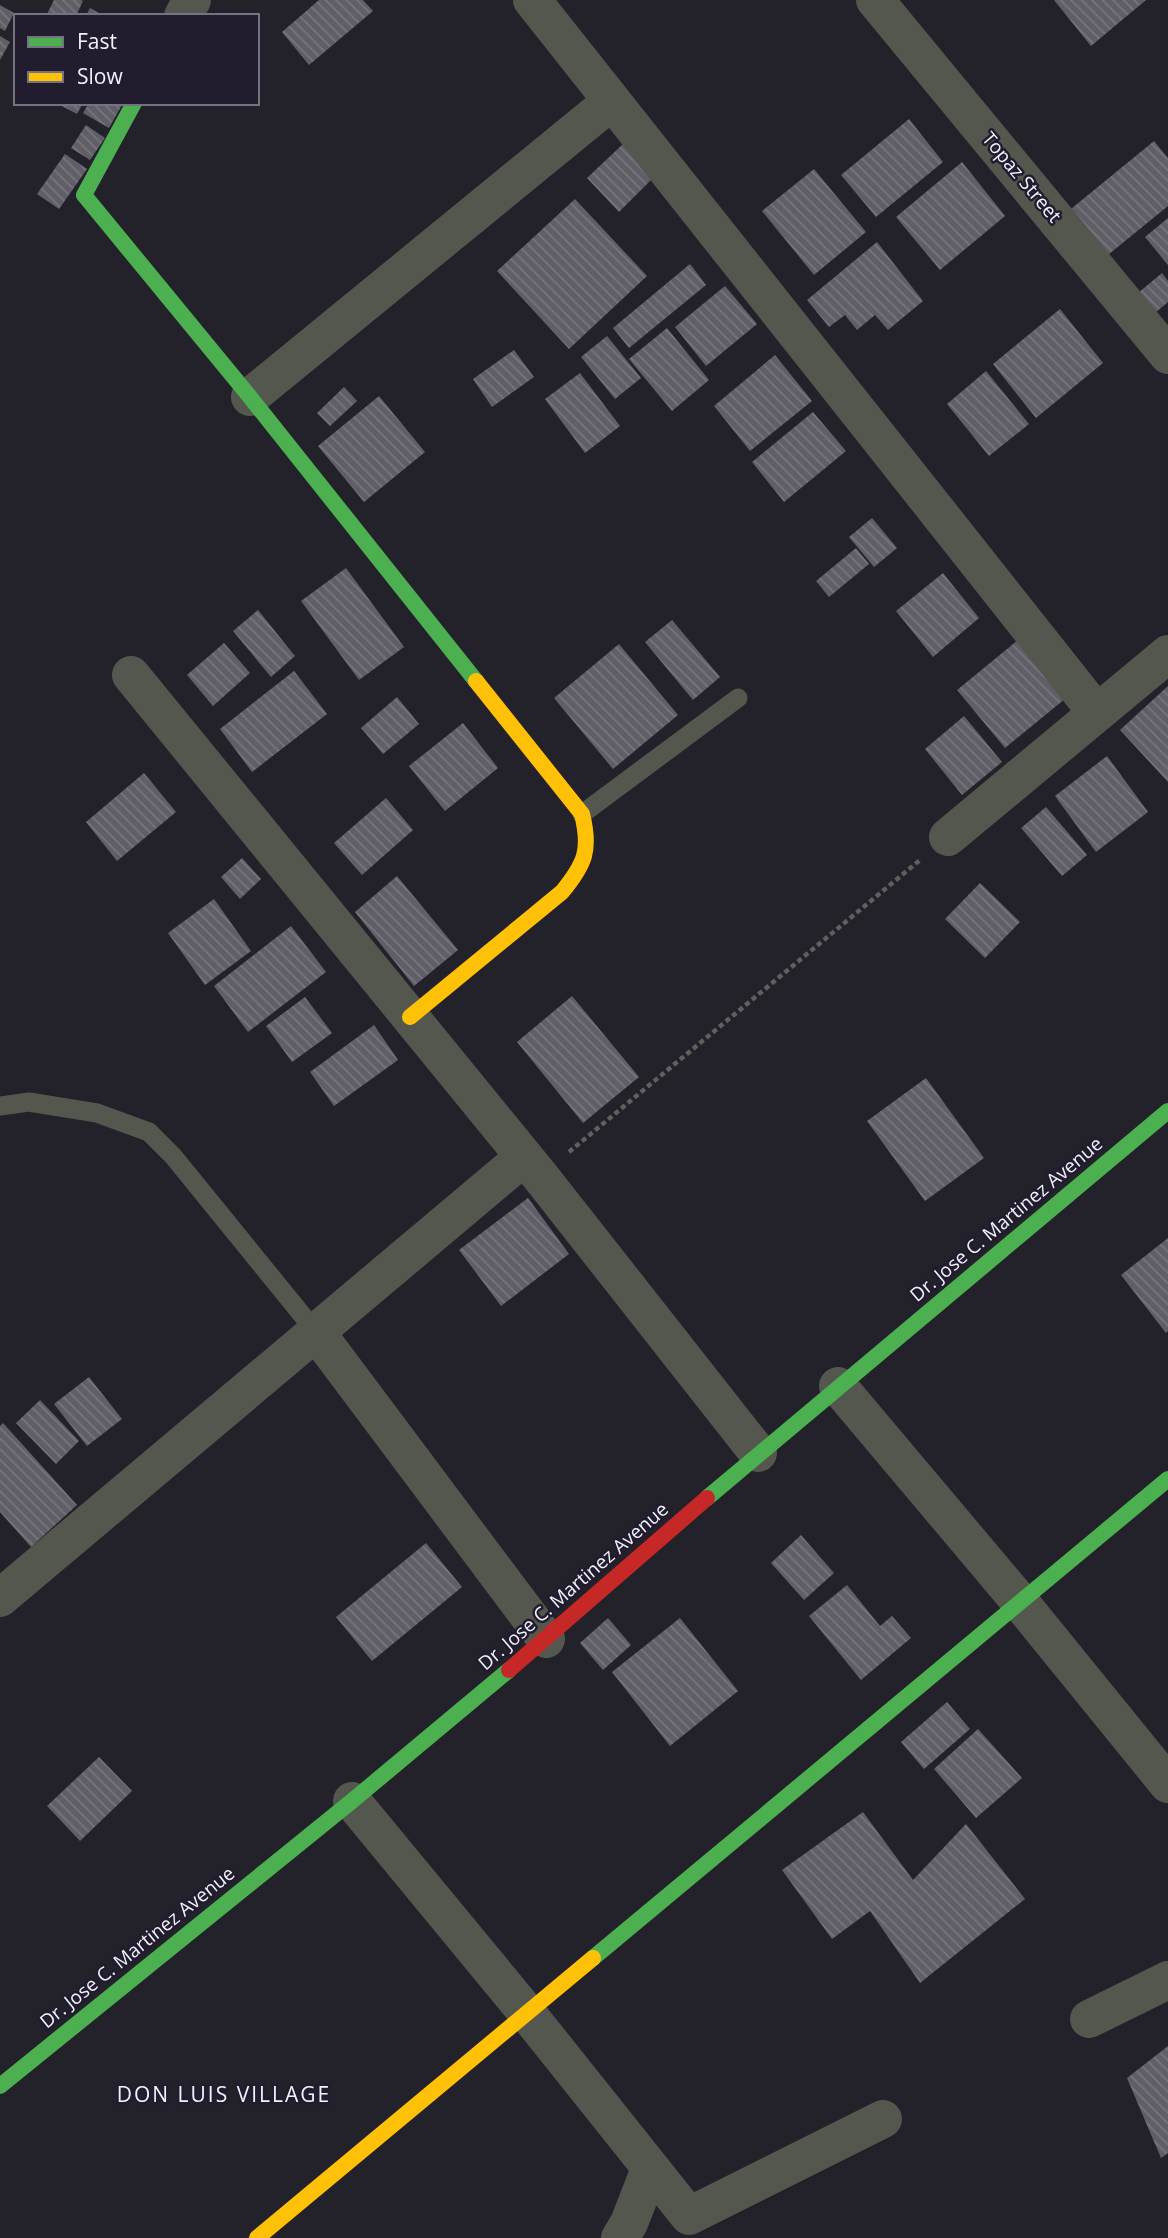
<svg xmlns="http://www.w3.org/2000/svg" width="1168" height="2238" font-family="'Open Sans',sans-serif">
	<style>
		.building { fill: url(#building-back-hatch) }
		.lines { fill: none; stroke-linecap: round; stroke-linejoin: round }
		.path { stroke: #5f615e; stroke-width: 4.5; stroke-dasharray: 5 3.5; stroke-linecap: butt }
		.lane { stroke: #54574e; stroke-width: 19 }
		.street { stroke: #54574e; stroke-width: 38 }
		.fast { stroke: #4caf50; stroke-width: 16 }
		.slow { stroke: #ffc107; stroke-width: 16 }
		.jam { stroke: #c62828; stroke-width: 16 }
		.labels { text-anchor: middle; stroke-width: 5; stroke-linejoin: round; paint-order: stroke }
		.street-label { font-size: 19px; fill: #f4f1fe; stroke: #211d2e }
		.neighbourhood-label { font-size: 21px; letter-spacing: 2px; fill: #f4f1fe; stroke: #211d2e }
	</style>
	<defs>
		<pattern id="building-back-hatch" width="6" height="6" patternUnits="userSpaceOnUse" patternTransform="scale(1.75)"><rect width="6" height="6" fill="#605e66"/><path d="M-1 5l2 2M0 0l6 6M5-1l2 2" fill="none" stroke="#77767d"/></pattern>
	</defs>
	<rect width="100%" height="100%" fill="#23212a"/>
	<path class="building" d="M 54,0 L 81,0 L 83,1 L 76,16 L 46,16 Z
		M 319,0 L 363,0 L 373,11 L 309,65 L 282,32 Z
		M 1054,0 L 1146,0 L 1091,46 Z
		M 0,5 L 14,13 L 5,31 L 0,28 Z
		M 90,8 L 104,16 L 86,16 Z
		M 0,36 L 10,42 L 0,60 Z
		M 56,103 L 83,103 L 77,114 Z
		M 89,103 L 123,103 L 109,128 L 83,113 Z
		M 909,119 L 943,162 L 876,217 L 841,175 Z
		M 86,125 L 105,138 L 90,160 L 71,148 Z
		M 1154,141 L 1168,158 L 1168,206 L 1103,259 L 1066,213 Z
		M 623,144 L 654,177 L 619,212 L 587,178 Z
		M 65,154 L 87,169 L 59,209 L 37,194 Z
		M 962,162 L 1005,216 L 940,270 L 896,217 Z
		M 814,169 L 866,232 L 814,275 L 762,211 Z
		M 575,199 L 647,276 L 569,349 L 497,271 Z
		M 1168,218 L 1168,265 L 1145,237 Z
		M 877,242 L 923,301 L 888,330 L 875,315 L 857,330 L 845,315 L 829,327 L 807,300 Z
		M 690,264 L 706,285 L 629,348 L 613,328 Z
		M 1162,273 L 1168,281 L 1168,302 L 1155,313 L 1138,293 Z
		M 725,286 L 757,324 L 706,366 L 675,327 Z
		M 1060,309 L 1103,363 L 1036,418 L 993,364 Z
		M 667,328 L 709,380 L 672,411 L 629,359 Z
		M 607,336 L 641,378 L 615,399 L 581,357 Z
		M 514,350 L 534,377 L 492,407 L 473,379 Z
		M 775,355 L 812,401 L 750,451 L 714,406 Z
		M 986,371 L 1029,424 L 989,456 L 947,404 Z
		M 580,373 L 620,426 L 585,453 L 545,399 Z
		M 344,387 L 357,401 L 330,426 L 317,413 Z
		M 379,396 L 425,452 L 364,502 L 318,446 Z
		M 813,412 L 846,451 L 784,502 L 752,462 Z
		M 872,518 L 897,548 L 874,567 L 849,537 Z
		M 856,548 L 869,564 L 829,597 L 816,581 Z
		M 346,568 L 404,647 L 359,680 L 301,601 Z
		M 943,573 L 979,618 L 933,657 L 896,611 Z
		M 258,610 L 295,656 L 271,677 L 233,631 Z
		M 672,620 L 720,677 L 693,700 L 645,642 Z
		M 1018,640 L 1066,698 L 1005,748 L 957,690 Z
		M 224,643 L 250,673 L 213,706 L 187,675 Z
		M 619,644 L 678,715 L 613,769 L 554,698 Z
		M 294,671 L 327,714 L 252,772 L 220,729 Z
		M 1168,686 L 1168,782 L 1120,730 Z
		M 397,697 L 419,724 L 383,754 L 361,728 Z
		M 964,716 L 1002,762 L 962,795 L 925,749 Z
		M 463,723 L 498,768 L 445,811 L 409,766 Z
		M 1107,756 L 1148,812 L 1096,852 L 1055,796 Z
		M 144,773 L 176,812 L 117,861 L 86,822 Z
		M 386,798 L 413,830 L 362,875 L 334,843 Z
		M 1046,807 L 1087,855 L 1062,876 L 1021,828 Z
		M 242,858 L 261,879 L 240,899 L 221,877 Z
		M 397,876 L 458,950 L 414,986 L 355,912 Z
		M 980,883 L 1020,922 L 985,958 L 945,919 Z
		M 214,899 L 251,951 L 205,985 L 168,933 Z
		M 291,926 L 326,972 L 248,1032 L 214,986 Z
		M 572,996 L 639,1077 L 583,1123 L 517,1042 Z
		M 305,997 L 332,1033 L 292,1062 L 266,1026 Z
		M 374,1025 L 398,1060 L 334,1106 L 310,1072 Z
		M 926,1078 L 984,1158 L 925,1201 L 867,1121 Z
		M 528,1198 L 569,1254 L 501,1306 L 459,1250 Z
		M 1168,1238 L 1168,1331 L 1166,1333 L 1121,1275 Z
		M 89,1377 L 122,1419 L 87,1446 L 54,1404 Z
		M 40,1400 L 79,1441 L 56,1464 L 16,1423 Z
		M 3,1423 L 77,1505 L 31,1547 L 0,1512 L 0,1426 Z
		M 801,1535 L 834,1573 L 804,1600 L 771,1563 Z
		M 426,1543 L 462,1587 L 372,1661 L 336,1617 Z
		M 847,1585 L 880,1626 L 892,1616 L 911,1638 L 861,1680 L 809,1616 Z
		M 608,1618 L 631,1645 L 603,1670 L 580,1643 Z
		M 680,1618 L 738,1691 L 670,1746 L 612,1672 Z
		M 947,1702 L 970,1729 L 924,1769 L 901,1742 Z
		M 978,1729 L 1022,1778 L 976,1818 L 934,1769 Z
		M 99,1757 L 132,1791 L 80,1841 L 47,1806 Z
		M 863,1812 L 913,1880 L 966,1824 L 1025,1899 L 920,1983 L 870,1911 L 832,1939 L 782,1870 Z
		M 1168,2046 L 1168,2153 L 1161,2158 L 1127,2078 Z"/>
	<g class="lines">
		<path class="path" d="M 569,1152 L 920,860"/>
		<path class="lane" d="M 582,814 L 738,698
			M 0,1106 L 29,1102 L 97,1113 L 149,1132 L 173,1156 L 316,1332"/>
		<path class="street" d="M 532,0 L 1097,713
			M 875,0 L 1168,355
			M 183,16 L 192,0
			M 250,397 L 612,101
			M 131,675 L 540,1176 L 758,1453
			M 948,837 L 1168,654
			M 316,1332 L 546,1639
			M 838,1386 L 1020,1602 L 1168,1784
			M 0,1598 L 524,1157
			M 352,1801 L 527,2013 L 689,2216 L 883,2119
			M 1089,2019 L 1168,1980
			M 620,2238 L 629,2223 L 650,2169"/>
		<path class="fast" d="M 134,103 L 84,195 L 250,397 L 476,681
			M 707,1498 L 1168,1111
			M 593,1958 L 1168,1479
			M 0,2086 L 352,1801 L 509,1670"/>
		<path class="slow" d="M 410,1017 L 562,892 C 585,864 591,850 582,814 L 476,681
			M 257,2238 L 593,1958"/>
		<path class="jam" d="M 509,1670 L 707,1498"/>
	</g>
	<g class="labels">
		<g class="street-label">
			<text transform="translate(1022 177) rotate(50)" y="7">Topaz Street</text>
			<text transform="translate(1006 1219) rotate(-40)" y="7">Dr. Jose C. Martinez Avenue</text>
			<text transform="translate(573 1586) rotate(-41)" y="7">Dr. Jose C. Martinez Avenue</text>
			<text transform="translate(137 1947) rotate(-39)" y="7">Dr. Jose C. Martinez Avenue</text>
		</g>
		<g class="neighbourhood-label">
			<text x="224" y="2102">DON LUIS VILLAGE</text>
		</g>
	</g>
	<rect x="14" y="14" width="245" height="91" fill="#211d2e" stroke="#757281" stroke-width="2"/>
	<rect x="28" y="37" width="35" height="10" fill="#4caf50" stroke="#757281" stroke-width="2"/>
	<text x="77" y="49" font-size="21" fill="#f4f1fe">Fast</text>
	<rect x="28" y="72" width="35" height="10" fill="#ffc107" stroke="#757281" stroke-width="2"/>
	<text x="77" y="84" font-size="21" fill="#f4f1fe">Slow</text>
</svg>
